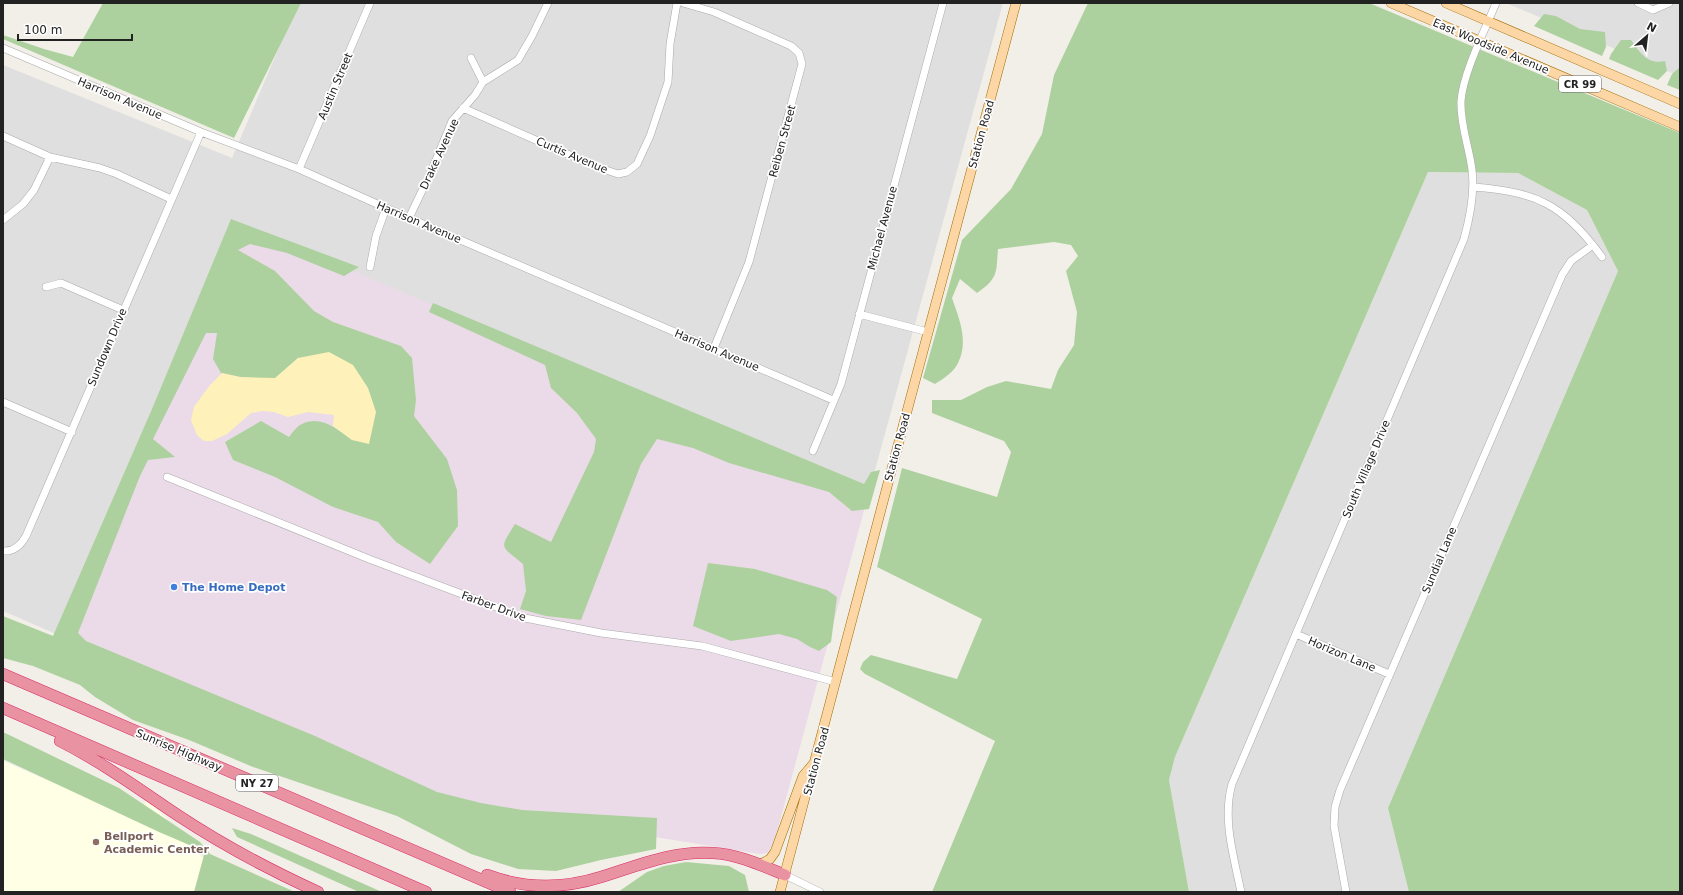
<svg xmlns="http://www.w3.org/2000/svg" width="1683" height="895" font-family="'DejaVu Sans',sans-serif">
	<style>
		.residential { fill: #e0dfdf }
		.industrial { fill: #ebdbe8 }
		.education { fill: #ffffe5 }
		.forest { fill: #add19e }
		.sand { fill: #fff1ba }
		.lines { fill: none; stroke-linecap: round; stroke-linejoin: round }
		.minor-casing { stroke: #a9a9a9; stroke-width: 8 }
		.major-casing { stroke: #a06b00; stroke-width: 10 }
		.highway-casing { stroke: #dc2a67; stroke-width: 12 }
		.minor { stroke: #fff; stroke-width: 7 }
		.major { stroke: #fcd6a4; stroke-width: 9 }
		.highway { stroke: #e892a2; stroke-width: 11 }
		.shop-dot { fill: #3f7fe0; stroke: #fff; stroke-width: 1.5 }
		.education-dot { fill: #8d6e63; stroke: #fff; stroke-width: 1.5 }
		.labels { text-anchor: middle; stroke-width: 3.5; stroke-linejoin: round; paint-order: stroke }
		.shield { fill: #fff; stroke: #646464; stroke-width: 1 }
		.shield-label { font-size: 10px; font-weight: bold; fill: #222 }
		.street-label { font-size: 11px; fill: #222; stroke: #fff }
		.shop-label { font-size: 11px; font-weight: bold; fill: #366cbe; stroke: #fff; text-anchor: start }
		.education-label { font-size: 11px; font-weight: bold; fill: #785e54; stroke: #fff; text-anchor: start }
	</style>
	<rect width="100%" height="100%" fill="#f2efe9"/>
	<path class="residential" d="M 298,3 L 1003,3 L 869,492 L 70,640 L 3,611 L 3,65 L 232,158 Z
		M 1506,3 L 1680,3 L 1680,76 L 1667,71 Z
		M 1428,172 L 1518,173 L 1587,210 L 1618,271 L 1388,808 L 1409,892 L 1189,892 L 1169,780 L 1175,757 Z"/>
	<path class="industrial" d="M 237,221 L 869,492 L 775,839 L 768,853 L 760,854 L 433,801 L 70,640 Z"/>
	<path class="education" d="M 3,761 L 137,819 L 147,798 L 209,865 L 197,892 L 3,892 Z"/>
	<path class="forest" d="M 103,3 L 301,3 L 234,138 L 3,39 L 3,35 L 44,49 L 73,57 Z
		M 1088,3 L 1369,3 L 1680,133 L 1680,892 L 1409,892 L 1388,808 L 1618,271 L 1587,210 L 1518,173 L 1428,172 L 1175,757 L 1169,780 L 1189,892 L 932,892 L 995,741 L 865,674 L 860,669 L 863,662 L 871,655 L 957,679 L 982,619 L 877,567 L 902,468 L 997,497 L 1011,452 L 1004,441 L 932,413 L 932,400 L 961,400 L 987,387 L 1006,381 L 1051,389 L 1058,370 L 1074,345 L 1077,312 L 1066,271 L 1078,256 L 1071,245 L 1054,242 L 998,249 C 996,272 999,278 977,293 L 960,279 L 952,298 C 959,318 969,342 958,363 C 954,372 943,379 935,384 L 923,378 L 962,240 L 1011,189 L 1042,134 L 1054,75 Z
		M 1544,14 L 1556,16 L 1580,29 L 1605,32 L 1606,47 L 1602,56 L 1534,26 Z
		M 1621,40 L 1631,40 C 1640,53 1648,65 1665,61 L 1667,71 L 1658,80 L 1609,59 L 1611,54 Z
		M 1680,67 L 1680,90 L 1667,85 L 1672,74 Z
		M 231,219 L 359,267 L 344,276 L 287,253 L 250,244 L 238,250 L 275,271 L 314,311 L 333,322 L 401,346 L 412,358 L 416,400 L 414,416 L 447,459 L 457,490 L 458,526 L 430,564 L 396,542 L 378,522 L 333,507 L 275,477 L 233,460 L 225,442 L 261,421 L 289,437 C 292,433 297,426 302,424 C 321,415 337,429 352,440 L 298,358 L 275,379 L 240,377 L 221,373 L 213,359 L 217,333 L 206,333 L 153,439 L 175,457 L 148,460 L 140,476 L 78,633 L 86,641 L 315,736 L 437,792 L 481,803 L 522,810 L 657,818 L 656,849 L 601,860 L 556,871 L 518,869 L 471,854 L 397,816 L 253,767 L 189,740 L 133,720 L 95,697 L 80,685 L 33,666 L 3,658 L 3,616 L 53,636 L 152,409 Z
		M 433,303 L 864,484 L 871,472 L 880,470 L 869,509 L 852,511 L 829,492 L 729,463 L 693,448 L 657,439 L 641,464 L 581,620 L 546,616 L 520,609 L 526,591 L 523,564 C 500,545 499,550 515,524 L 551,542 L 594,452 L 596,439 L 577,413 L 551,388 L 545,365 L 429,312 Z
		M 708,563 L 755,569 L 827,590 L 837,597 L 831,642 L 819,651 L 810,647 L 797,639 L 779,634 L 731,641 L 693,626 Z
		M 3,732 L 119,788 L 200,842 L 210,854 L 295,892 L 194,892 L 204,855 L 201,850 L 159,832 L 3,759 Z
		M 232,828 L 251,834 L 382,892 L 359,892 L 237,837 Z
		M 686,862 L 729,866 L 745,875 L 749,892 L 618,892 L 647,872 L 664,866 Z"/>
	<path class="sand" d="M 329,352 L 353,365 L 368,388 L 376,412 L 369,444 L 352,440 L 333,426 L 334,415 L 308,412 L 288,417 L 274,412 L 262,411 L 251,413 L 227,434 L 212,441 L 204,441 L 197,435 L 191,420 L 194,407 L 210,385 L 222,373 L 240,377 L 275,378 L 298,358 Z"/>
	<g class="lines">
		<defs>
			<path id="minor" d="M 683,3 L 714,12 L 791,46 L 799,53 L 802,64 L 749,262 L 714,348
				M 1638,3 L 1653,10 L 1669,3
				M 3,48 L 201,132 L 299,169 L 386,208 L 833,400
				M 471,58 L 483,82
				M 463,108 L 597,167 L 618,174 L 627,172 L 637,164 L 650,136 L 668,82 L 670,44 L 677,3
				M 3,136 L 50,157 L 100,168 L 117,174 L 171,199
				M 299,169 L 370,3
				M 1473,187 C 1537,192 1563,204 1602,257
				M 409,218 L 431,172 L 452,121 L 475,95 L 483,82 L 518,60 L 532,36 L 548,3
				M 3,220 L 23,204 L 34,190 L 50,157
				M 370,267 L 376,236 L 386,208
				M 46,287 L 61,283 L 123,310
				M 859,314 L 928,332
				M 3,402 L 72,432
				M 813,451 L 841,384 L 943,3
				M 167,477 L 369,559 L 525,618 L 601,633 L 702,646 L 836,682
				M 3,551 C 14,552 21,545 26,536 L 201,132
				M 1296,634 L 1389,674
				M 785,875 L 820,892
				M 1241,892 C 1234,857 1222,819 1232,784 L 1464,239 C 1470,217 1475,193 1472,170 C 1469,146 1460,125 1461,101 C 1463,73 1485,30 1496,3
				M 1346,892 L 1334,826 L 1335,807 L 1340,790 L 1562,275 L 1571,261 L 1593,245"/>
			<path id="major" d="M 1391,3 L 1680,127
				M 1446,3 L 1680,104
				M 759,865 L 770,859 L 775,852 L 803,776 L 814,763
				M 780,892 L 906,415 L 1016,3"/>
			<path id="highway" d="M 3,674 L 510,892
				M 3,708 L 426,892
				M 60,741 C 102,762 140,790 179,816 C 223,845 270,870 318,892
				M 487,875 C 525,889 563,889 601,877 C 637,866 674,850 713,853 C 737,854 763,866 785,875"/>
		</defs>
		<use href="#minor" class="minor-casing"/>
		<use href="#major" class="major-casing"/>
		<use href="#highway" class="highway-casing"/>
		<use href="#minor" class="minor"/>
		<use href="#major" class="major"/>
		<use href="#highway" class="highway"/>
	</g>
	<circle class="shop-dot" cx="174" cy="587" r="4"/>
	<circle class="education-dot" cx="96" cy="842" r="4"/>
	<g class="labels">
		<g class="shield">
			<rect x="1559" y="76" width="42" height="16" rx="3"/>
			<rect x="236" y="775" width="42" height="16" rx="3"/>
		</g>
		<g class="shield-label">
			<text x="1580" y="88">CR 99</text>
			<text x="257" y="787">NY 27</text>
		</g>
		<g class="street-label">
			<text transform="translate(1491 46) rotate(23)" y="4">East Woodside Avenue</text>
			<text transform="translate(335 86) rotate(-67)" y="4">Austin Street</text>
			<text transform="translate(120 98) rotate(23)" y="4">Harrison Avenue</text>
			<text transform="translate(981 134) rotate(-75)" y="4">Station Road</text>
			<text transform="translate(782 141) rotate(-75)" y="4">Reiben Street</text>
			<text transform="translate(439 154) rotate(-65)" y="4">Drake Avenue</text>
			<text transform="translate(572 155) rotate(23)" y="4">Curtis Avenue</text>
			<text transform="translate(419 222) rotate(23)" y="4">Harrison Avenue</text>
			<text transform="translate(882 228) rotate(-75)" y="4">Michael Avenue</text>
			<text transform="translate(107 347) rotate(-67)" y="4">Sundown Drive</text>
			<text transform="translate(717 350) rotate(23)" y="4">Harrison Avenue</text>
			<text transform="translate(897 447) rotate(-75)" y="4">Station Road</text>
			<text transform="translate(1366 469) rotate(-67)" y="4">South Village Drive</text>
			<text transform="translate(1439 560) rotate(-67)" y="4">Sundial Lane</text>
			<text transform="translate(494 606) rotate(20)" y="4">Farber Drive</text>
			<text transform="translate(1342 654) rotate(23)" y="4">Horizon Lane</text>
			<text transform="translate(179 750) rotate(23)" y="4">Sunrise Highway</text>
			<text transform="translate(816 761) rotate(-75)" y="4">Station Road</text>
		</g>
		<g class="shop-label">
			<text x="182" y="591">The Home Depot</text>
		</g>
		<g class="education-label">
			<text x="104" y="840">Bellport<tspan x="104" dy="13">Academic Center</tspan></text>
		</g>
	</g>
	<rect width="1683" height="895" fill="none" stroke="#222222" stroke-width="8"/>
	<g transform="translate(1647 36) rotate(28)" stroke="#ffffff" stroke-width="3" paint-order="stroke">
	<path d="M0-3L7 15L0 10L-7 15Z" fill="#222222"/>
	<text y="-6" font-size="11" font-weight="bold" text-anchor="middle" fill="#222222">N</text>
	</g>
	<path d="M18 34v6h114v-6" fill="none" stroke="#222222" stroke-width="2"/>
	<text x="24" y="34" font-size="12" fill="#222222" stroke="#ffffff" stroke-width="3" paint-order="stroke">100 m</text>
</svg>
